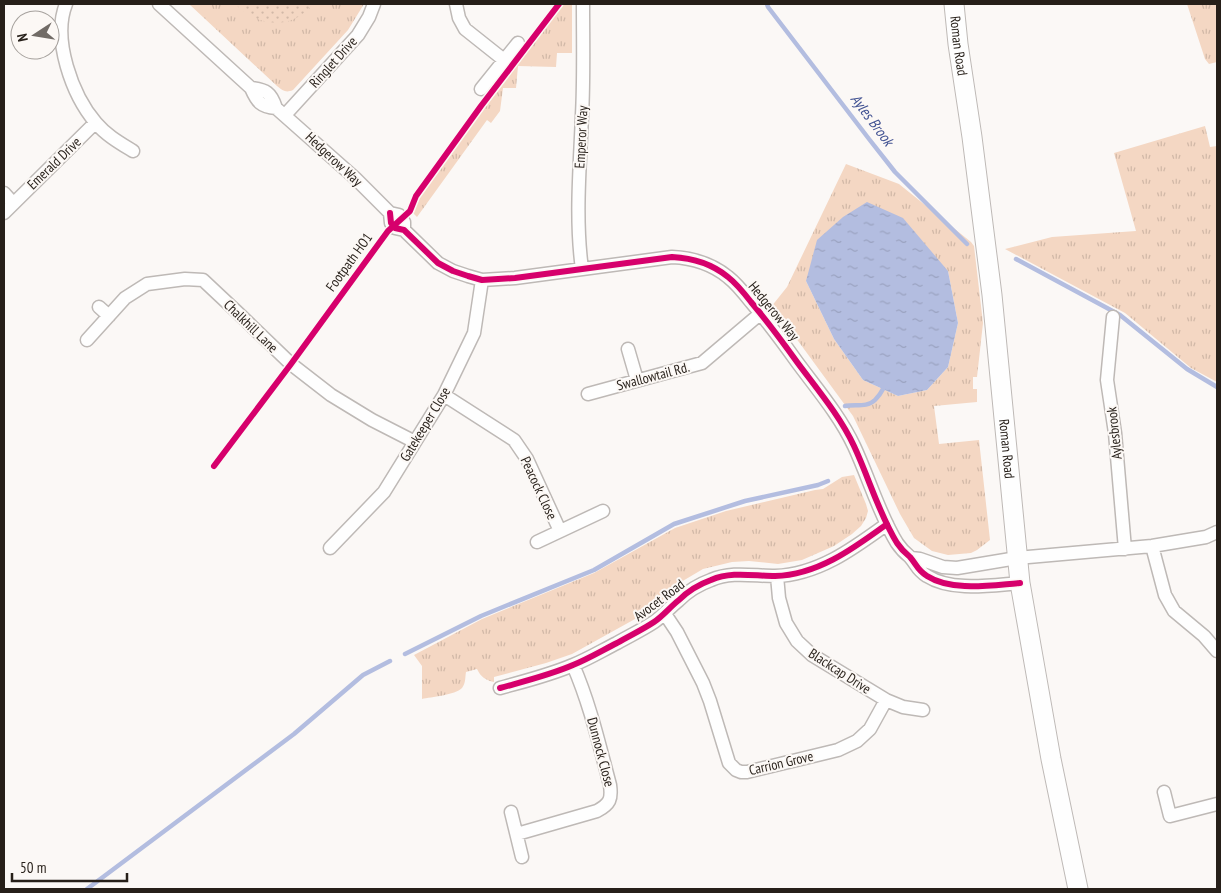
<svg xmlns="http://www.w3.org/2000/svg" width="1221" height="893" font-family="'PT Sans Narrow',sans-serif">
	<style>
		.grass { fill: url(#grass-tufts); fill-rule: evenodd }
		.park { fill: url(#park-dots) }
		.water { fill: url(#water-ripples) }
		.lines { fill: none; stroke-linecap: round; stroke-linejoin: round }
		.stream { stroke: #b3bde0; stroke-width: 4.5 }
		.minor-casing { stroke: #beb9b6; stroke-width: 15 }
		.primary-casing { stroke: #beb9b6; stroke-width: 21 }
		.minor { stroke: #fefefe; stroke-width: 12 }
		.primary { stroke: #fefefe; stroke-width: 19 }
		.cycleway-casing { stroke: #fcf8f5; stroke-width: 9 }
		.cycleway { stroke: #d6006c; stroke-width: 6 }
		.labels { text-anchor: middle; stroke-width: 4; stroke-linejoin: round; paint-order: stroke }
		.street-label { font-size: 14px; fill: #261f19; stroke: #fcf8f5 }
		.water-label { font-size: 15px; font-style: italic; fill: #425393; stroke: #fcf8f5 }
	</style>
	<defs>
		<pattern id="grass-tufts" width="24" height="20" patternUnits="userSpaceOnUse" patternTransform="scale(1.25)"><rect width="24" height="20" fill="#f4d7c3"/><path d="M3 7l-1-3M5 7V3M7 7l1-3M15 17l-1-3M17 17v-4M19 17l1-3" fill="none" stroke="#d1b8a7"/></pattern>
		<pattern id="park-dots" width="8" height="8" patternUnits="userSpaceOnUse" patternTransform="scale(1.25)"><rect width="8" height="8" fill="#f4d7c3"/><path d="M2 2h.1M6 6h.1" fill="none" stroke="#d1b8a7" stroke-width="1.8" stroke-linecap="round"/></pattern>
		<pattern id="water-ripples" width="26" height="14" patternUnits="userSpaceOnUse" patternTransform="scale(1.25)"><rect width="26" height="14" fill="#b3bde0"/><path d="M2 4q2-2 4 0t4 0M15 11q2-2 4 0t4 0" fill="none" stroke="#9aa2c0"/></pattern>
	</defs>
	<rect width="100%" height="100%" fill="#fbf8f6"/>
	<path class="grass" d="M 189,4 L 364,4 L 348,30 L 293,90 C 286,93 283,91 277,86 Z
		M 564,4 L 572,4 L 572,53 L 557,53 L 556,67 L 518,66 L 516,88 L 503,88 L 500,111 L 491,123 L 487,120 L 417,217 L 413,213 L 419,198 L 451,152 Z
		M 1187,4 L 1217,4 L 1217,62 L 1209,64 L 1205,59 Z
		M 1205,126 L 1210,147 L 1217,146 L 1217,382 L 1191,368 L 1125,313 L 1005,249 L 1052,237 L 1136,231 L 1114,153 Z
		M 846,164 L 899,184 L 971,242 L 974,246 L 983,323 L 977,377 L 973,377 L 973,389 L 977,389 L 977,402 L 934,406 L 939,444 L 979,440 L 990,540 L 977,550 L 971,553 L 948,555 L 932,551 L 914,538 L 900,514 L 853,416 L 793,334 L 771,307 L 787,287 ZM 948,271 L 958,323 L 948,367 L 927,390 L 898,396 L 863,380 L 834,339 L 806,281 Z
		M 854,475 L 866,504 L 868,511 L 866,518 L 861,526 L 852,534 L 834,546 L 802,560 L 778,564 L 749,561 L 732,562 L 703,569 L 681,582 L 653,609 L 572,654 L 546,663 L 494,677 L 494,682 C 485,680 481,677 477,669 L 466,672 C 465,677 466,683 462,688 C 455,695 431,697 422,699 L 422,666 L 414,655 L 482,619 L 594,573 L 675,528 L 726,511 L 815,490 L 823,489 L 842,477 Z"/>
	<path class="park" d="M 235,4 L 313,4 C 291,31 258,27 235,4 Z"/>
	<path class="water" d="M 867,202 L 903,218 L 948,271 L 958,323 L 948,367 L 927,390 L 898,396 L 863,380 L 834,339 L 806,281 L 817,240 L 843,217 Z"/>
	<g class="lines">
		<path class="stream" d="M 767,4 L 768,7 L 869,139 L 895,172 L 967,244
			M 1016,259 L 1120,315 L 1187,369 L 1217,387
			M 845,406 C 855,404 867,408 875,400 C 878,397 881,393 883,389
			M 405,654 L 481,616 L 594,570 L 674,524 L 745,501 L 818,485 L 828,481
			M 87,889 L 294,734 L 363,675 L 390,661"/>
		<defs>
			<path id="minor" d="M 66,4 C 52,39 72,95 96,123 C 106,135 120,143 133,151
				M 159,4 L 251,88 C 257,102 261,107 276,108
				M 456,4 L 459,18 L 465,29 L 504,60
				M 251,88 C 266,90 271,92 276,108 L 355,178 L 390,213 L 399,215 L 404,222 L 404,230
				M 481,89 L 518,43
				M 285,115 L 358,35 L 369,17 L 374,4
				M 4,193 L 13,203
				M 4,213 L 95,123
				M 390,213 L 391,223 L 395,228 L 404,230 L 438,263 L 453,271 L 468,276 L 482,280 L 515,278 L 672,257 C 693,258 711,263 728,277 C 737,284 744,293 751,302 C 767,321 782,341 797,362 C 817,389 840,416 854,446 C 869,478 879,514 897,543 C 901,549 905,553 910,557 C 917,565 917,570 927,576 C 952,592 992,585 1020,583
				M 582,269 C 575,218 580,167 582,115 C 584,78 583,41 583,4
				M 99,307 L 109,316
				M 1113,317 L 1107,380 L 1115,433 L 1125,549
				M 87,340 L 125,298 L 147,284 L 185,279 L 203,280 L 236,311 L 291,364 L 331,395 L 372,420 L 415,442
				M 628,349 L 637,380
				M 588,394 L 702,363 L 761,313
				M 444,395 L 514,440 L 527,459 L 560,531
				M 537,542 L 603,511
				M 1152,546 L 1165,595 L 1174,611 L 1204,636 L 1217,651
				M 330,548 L 384,492 L 444,395 L 474,333 L 482,280
				M 911,558 L 920,559 L 943,567 L 957,568 L 1017,558 L 1152,546 L 1206,537 L 1217,532
				M 777,576 L 779,598 L 786,623 L 797,641 L 812,655 L 886,700 L 903,707 L 923,710
				M 665,614 L 677,632 L 703,683 L 710,701 L 729,763 L 736,770 L 741,772 L 747,772 L 838,750 L 857,741 L 870,729 L 886,700
				M 500,688 C 525,681 550,675 573,665 C 588,659 603,650 617,643 C 629,636 642,630 654,622 C 663,616 670,607 679,600 C 688,591 700,584 711,580 C 732,571 753,576 775,576 C 818,575 854,548 887,524
				M 1164,792 L 1170,816 L 1217,804
				M 511,812 L 522,857
				M 517,834 L 597,811 C 610,804 612,799 610,785 C 599,744 590,704 573,665"/>
			<g id="primary">
				<path id="s1" d="M 954,4 L 958,44 L 972,137 L 992,295 L 1020,583 L 1051,759 L 1078,889"/>
			</g>
		</defs>
		<use href="#minor" class="minor-casing"/>
		<use href="#primary" class="primary-casing"/>
		<use href="#minor" class="minor"/>
		<use href="#primary" class="primary"/>
		<defs>
			<path id="cycleway" d="M 390,213 L 391,223 L 395,228 L 404,230 L 438,263 L 453,271 L 468,276 L 482,280 L 515,278 L 672,257 C 693,258 711,263 728,277 C 737,284 744,293 751,302 C 767,321 782,341 797,362 C 817,389 840,416 854,446 C 869,478 879,514 897,543 C 901,549 905,553 910,557 C 917,565 917,570 927,576 C 952,592 992,585 1020,583
				M 214,466 L 291,364 L 388,231 L 410,211 L 416,196 L 481,106 L 559,4
				M 500,688 C 525,681 550,675 573,665 C 588,659 603,650 617,643 C 629,636 642,630 654,622 C 663,616 670,607 679,600 C 688,591 700,584 711,580 C 732,571 753,576 775,576 C 818,575 854,548 887,524"/>
		</defs>
		<use href="#cycleway" class="cycleway-casing"/>
		<use href="#cycleway" class="cycleway"/>
	</g>
	<g class="labels">
		<g class="street-label">
			<text dy="5" stroke="none"><textPath href="#s1" startOffset="42">Roman Road</textPath></text>
			<text transform="translate(333 62) rotate(-48)" y="5">Ringlet Drive</text>
			<text transform="translate(581 137) rotate(-87)" y="5">Emperor Way</text>
			<text transform="translate(334 159) rotate(43)" y="5">Hedgerow Way</text>
			<text transform="translate(54 163) rotate(-44)" y="5">Emerald Drive</text>
			<text transform="translate(349 262) rotate(-54)" y="5">Footpath HO1</text>
			<text transform="translate(774 311) rotate(51)" y="5">Hedgerow Way</text>
			<text transform="translate(251 326) rotate(44)" y="5">Chalkhill Lane</text>
			<text transform="translate(653 376) rotate(-15)" y="5">Swallowtail Rd.</text>
			<text transform="translate(425 424) rotate(-59)" y="5">Gatekeeper Close</text>
			<text transform="translate(1114 433) rotate(-96)" y="5">Aylesbrook</text>
			<text dy="5" stroke="none"><textPath href="#s1" startOffset="448">Roman Road</textPath></text>
			<text transform="translate(539 488) rotate(65)" y="5">Peacock Close</text>
			<text transform="translate(659 600) rotate(-37)" y="5">Avocet Road</text>
			<text transform="translate(840 671) rotate(33)" y="5">Blackcap Drive</text>
			<text transform="translate(601 752) rotate(75)" y="5">Dunnock Close</text>
			<text transform="translate(781 763) rotate(-13)" y="5">Carrion Grove</text>
		</g>
		<g class="water-label">
			<text transform="translate(872 120) rotate(53)" y="5">Ayles Brook</text>
		</g>
	</g>
	<rect width="1221" height="893" fill="none" stroke="#261f19" stroke-width="10"/>
	<g transform="translate(35 35) rotate(258)"><circle r="24" fill="#fcf8f5" stroke="#a6a19d"/>
	<path d="M0-4L9 19L0 12L-9 19Z" fill="#716b66"/>
	<text y="-8" font-size="14" font-weight="bold" text-anchor="middle" fill="#261f19">N</text>
	</g>
	<path d="M12 873v8h115v-8" fill="none" stroke="#261f19" stroke-width="2.5"/>
	<text x="20" y="873" font-size="15" fill="#261f19" stroke="#fcf8f5" stroke-width="4" paint-order="stroke">50 m</text>
</svg>
